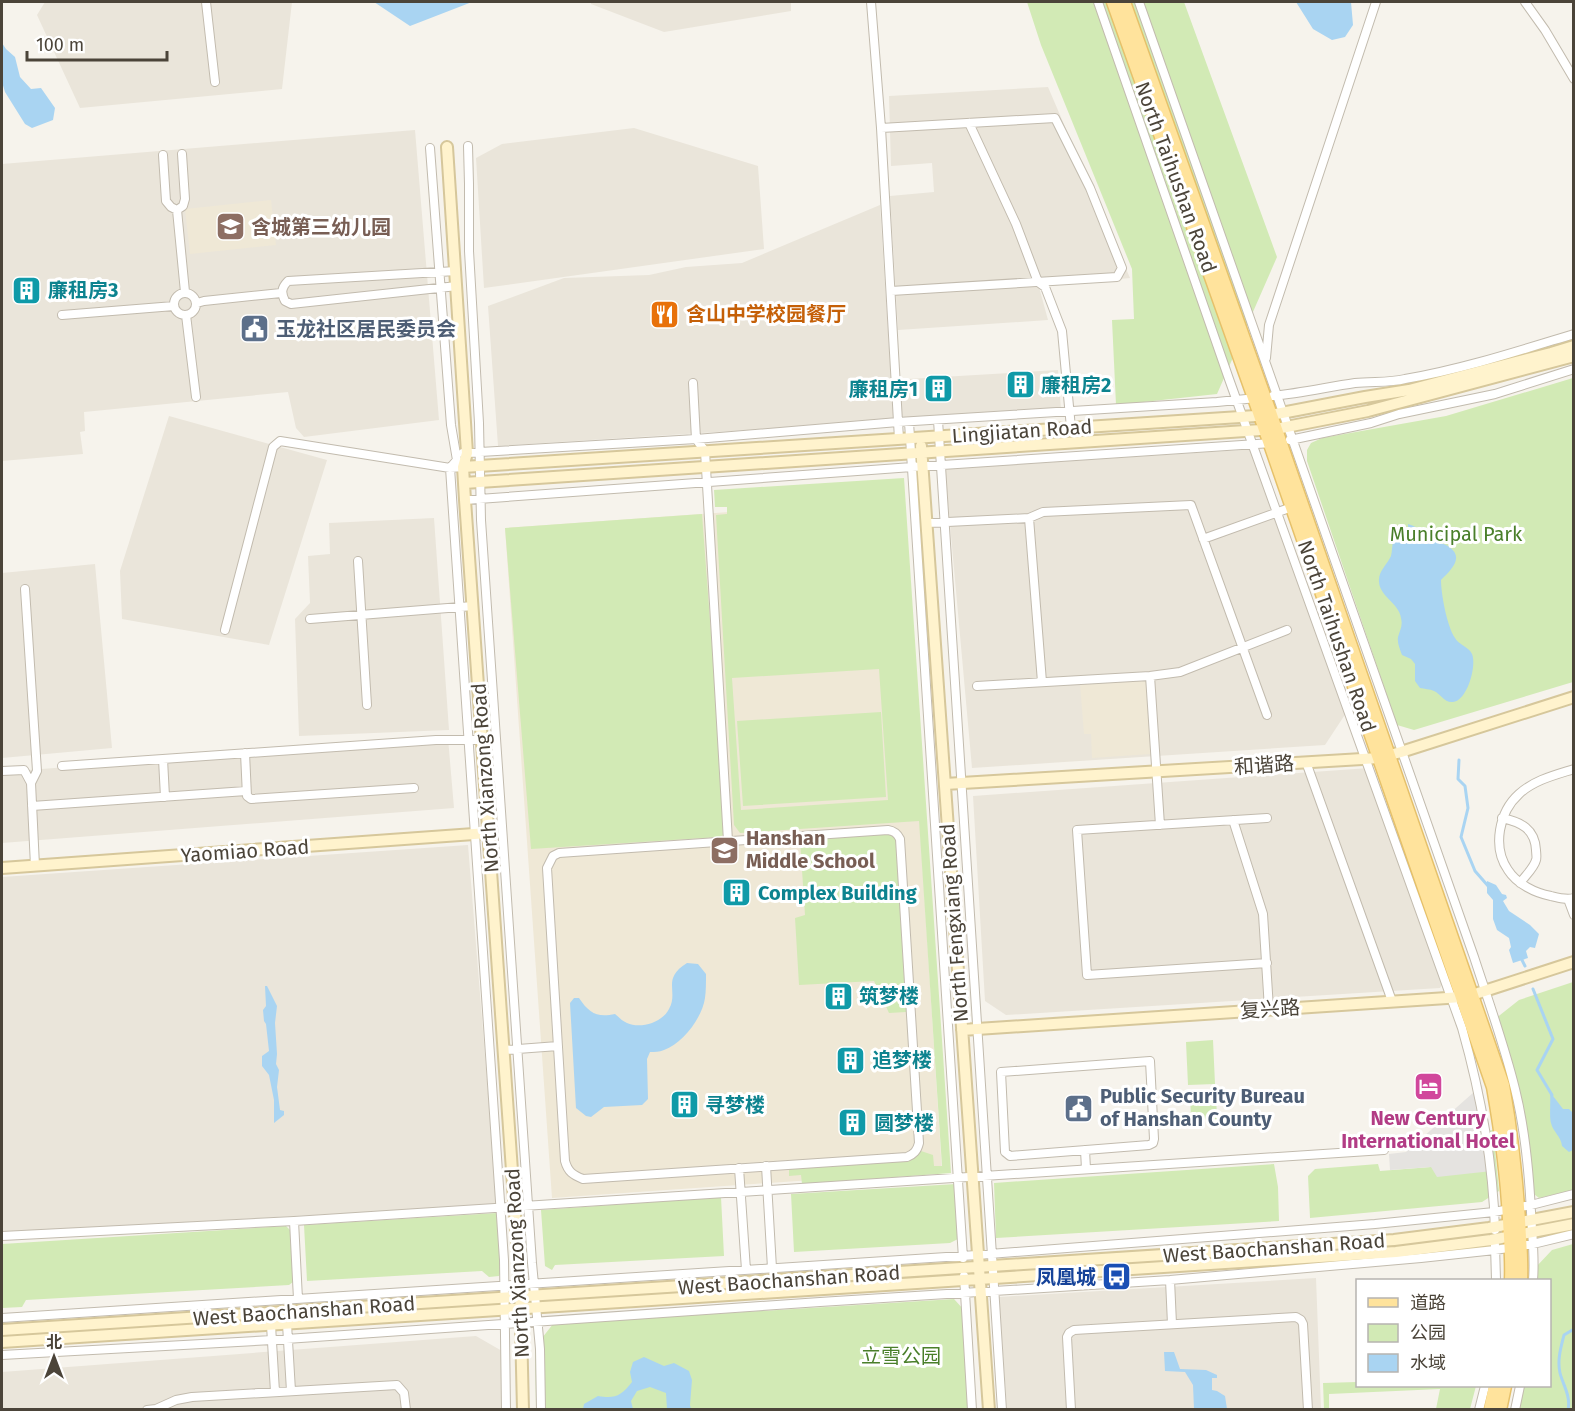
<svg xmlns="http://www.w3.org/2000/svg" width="1575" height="1411" font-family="'Fira Sans','Noto Sans SC',sans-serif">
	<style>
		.residential { fill: #eae5da }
		.education { fill: #efe8d6 }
		.green { fill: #d2eab5; fill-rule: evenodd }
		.parking { fill: #e5e3e0 }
		.water { fill: #a9d4f2 }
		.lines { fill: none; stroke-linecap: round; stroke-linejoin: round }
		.stream { stroke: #a9d4f2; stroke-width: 3 }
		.street-casing { stroke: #c2bbae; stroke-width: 10 }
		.secondary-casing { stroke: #d6c79b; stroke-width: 14 }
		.primary-casing { stroke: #e6c16a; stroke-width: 15 }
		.street { stroke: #fff; stroke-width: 8 }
		.secondary { stroke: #fff3cd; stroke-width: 10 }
		.primary { stroke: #ffe39c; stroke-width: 12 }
		.labels { text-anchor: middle; stroke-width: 6; stroke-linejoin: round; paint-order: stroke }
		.street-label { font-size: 20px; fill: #4b4439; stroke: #fff }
		.education-label { font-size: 20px; font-weight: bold; fill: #785e54; stroke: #fff; text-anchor: start }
		.culture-label { font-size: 20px; font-weight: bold; fill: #0d838f; stroke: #fff; text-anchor: start }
		.food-label { font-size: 20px; font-weight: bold; fill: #c56008; stroke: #fff; text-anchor: start }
		.service-label { font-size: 20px; font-weight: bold; fill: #4e5e75; stroke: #fff; text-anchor: start }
		.park-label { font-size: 20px; fill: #4a7f2a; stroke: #fff }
		.hotel-label { font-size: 20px; font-weight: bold; fill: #b23c85; stroke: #fff }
		.transit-label { font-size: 20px; font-weight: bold; fill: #164399; stroke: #fff; text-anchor: end }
	</style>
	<rect width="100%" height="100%" fill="#f6f3ec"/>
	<path class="residential" d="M 45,2 L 292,2 L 282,89 L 80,108 L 37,15 Z
		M 591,2 L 791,2 L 791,11 L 664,32 L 591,4 Z
		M 1048,87 L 1130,278 L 1039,287 L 1048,320 L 898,330 L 890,196 L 934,192 L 932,163 L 891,166 L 889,96 Z
		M 634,128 L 758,166 L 764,249 L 484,288 L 476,158 L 502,144 Z
		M 415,130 L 439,420 L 304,437 L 296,428 L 288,392 L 84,412 L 85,431 L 80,432 L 83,454 L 2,461 L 2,164 Z
		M 880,205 L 891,380 L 1058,370 L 1061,410 L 498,446 L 488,306 L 564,278 L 649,275 L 686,267 L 742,263 Z
		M 169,416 L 327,460 L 269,645 L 122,619 L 120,571 Z
		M 1257,449 L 1350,707 L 1325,745 L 972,768 L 945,469 Z
		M 434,518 L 449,730 L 299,736 L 295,619 L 310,603 L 308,556 L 330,554 L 329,523 Z
		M 95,564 L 112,748 L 2,758 L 2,573 Z
		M 448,738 L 454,808 L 2,843 L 2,772 Z
		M 1369,768 L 1446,978 L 1440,988 L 1006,1015 L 985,1001 L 973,796 Z
		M 468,845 L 497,1205 L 2,1232 L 2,877 Z
		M 1316,1278 L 1321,1409 L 1007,1409 L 999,1297 Z
		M 476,1336 L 502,1351 L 502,1409 L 2,1410 L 2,1372 Z"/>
	<path class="education" d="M 271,200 L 276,245 L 190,254 L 185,209 Z
		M 899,500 L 942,1171 L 552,1198 L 505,528 Z
		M 1147,680 L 1151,754 L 1092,758 L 1091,734 L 1084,734 L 1080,684 Z"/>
	<path class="green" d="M 1027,2 L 1184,2 L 1277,257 L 1217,394 L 1116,405 L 1112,320 L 1134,319 L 1132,269 L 1041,45 Z
		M 1573,378 L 1573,682 L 1414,730 L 1397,725 L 1307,461 L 1307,450 L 1311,443 L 1322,438 L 1446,416 Z
		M 904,478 L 951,1173 L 802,1184 L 801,1175 L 789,1176 L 789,1169 L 908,1161 L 915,1158 L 921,1151 L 933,1155 L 934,1166 L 942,1166 L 919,821 L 740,833 L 734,825 L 716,515 L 727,514 L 727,507 L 715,507 L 714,490 ZM 879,669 L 888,800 L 741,810 L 732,678 Z
		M 702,514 L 726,833 L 720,837 L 531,849 L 505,528 Z
		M 881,712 L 886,797 L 743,806 L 737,721 Z
		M 888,834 L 896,839 L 906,1012 L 889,1013 L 874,981 L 799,985 L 795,918 L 805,915 L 800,840 Z
		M 1573,982 L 1573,1190 L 1539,1198 L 1530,1191 L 1526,1138 L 1495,1019 L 1519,1000 Z
		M 1213,1040 L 1215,1084 L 1188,1085 L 1186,1042 Z
		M 1216,1093 L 1217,1119 L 1191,1120 L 1190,1094 Z
		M 1493,1130 L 1499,1191 L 1482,1202 L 1310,1218 L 1308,1176 L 1315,1169 L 1378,1164 L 1380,1171 L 1431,1167 L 1487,1131 Z
		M 1274,1164 L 1278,1187 L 1279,1221 L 996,1238 L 994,1183 Z
		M 956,1184 L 958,1239 L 950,1243 L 794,1252 L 791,1194 Z
		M 721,1197 L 724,1256 L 555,1265 L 552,1270 L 545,1266 L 541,1210 Z
		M 497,1213 L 502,1270 L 499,1276 L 489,1277 L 482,1271 L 307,1281 L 304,1225 Z
		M 286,1226 L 290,1230 L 293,1282 L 289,1285 L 26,1300 L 22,1307 L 2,1308 L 2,1244 Z
		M 1573,1244 L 1573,1409 L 1517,1410 L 1523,1386 L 1550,1386 L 1550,1280 L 1535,1280 L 1536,1267 L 1552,1250 Z
		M 954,1299 L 964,1310 L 971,1409 L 536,1409 L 535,1347 L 553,1324 Z
		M 1357,1382 L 1358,1386 L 1476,1386 L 1470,1409 L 1436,1409 L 1440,1389 L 1329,1394 L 1329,1409 L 1324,1409 L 1323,1383 Z"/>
	<path class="parking" d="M 1482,1085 L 1492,1171 L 1437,1177 L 1431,1167 L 1390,1170 L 1389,1154 L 1406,1152 Z"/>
	<path class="water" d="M 374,2 L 472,2 L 410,26 Z
		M 1296,2 L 1351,2 L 1353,25 L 1345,37 L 1332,40 L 1313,29 Z
		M 2,43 L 6,49 L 15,57 L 20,77 L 31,89 L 41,88 L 55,108 L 53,120 L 32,128 L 25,124 L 5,92 L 2,82 Z
		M 1408,524 C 1421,527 1423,536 1432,540 C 1437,542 1442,543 1446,545 C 1466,556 1452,569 1441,580 C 1441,594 1447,626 1455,638 C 1459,645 1469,647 1472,654 C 1477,666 1467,701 1453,702 C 1444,703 1441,694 1434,691 C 1430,689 1424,689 1420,688 L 1415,681 L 1415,664 L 1411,659 L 1402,655 C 1400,649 1397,643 1398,637 C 1400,630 1403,626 1401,618 C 1399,603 1380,597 1379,582 C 1378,571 1387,565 1391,556 C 1392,552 1392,546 1393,542 C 1403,540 1409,535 1408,524 Z
		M 1487,881 L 1496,885 L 1502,894 L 1506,895 L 1507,898 L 1503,901 L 1509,911 L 1530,925 L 1539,934 L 1535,948 L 1530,947 L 1526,951 L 1528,958 L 1513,963 L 1509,950 L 1511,947 L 1509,938 L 1497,930 L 1493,919 L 1493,900 L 1487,893 Z
		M 687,963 L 698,964 L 706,974 C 706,982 706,991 705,998 C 702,1018 683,1043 664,1050 C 659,1052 655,1052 650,1052 L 647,1059 L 648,1099 L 642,1105 L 604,1107 L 591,1117 L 586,1116 L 576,1108 L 570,1003 L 574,998 L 579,998 C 589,1013 597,1018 615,1014 C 619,1017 622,1021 627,1023 C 640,1029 662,1023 669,1009 C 679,991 661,979 687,963 Z
		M 265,986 L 267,986 L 277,1006 L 275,1023 L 277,1054 L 276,1064 L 279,1070 L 277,1087 L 280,1110 L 284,1111 L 284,1115 L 274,1123 L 274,1100 L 269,1075 L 262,1066 L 262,1056 L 269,1051 L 266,1024 L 264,1021 L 263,1010 L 266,1006 Z
		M 1550,1092 L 1563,1109 L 1569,1109 L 1573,1113 L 1573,1150 L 1569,1152 L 1562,1146 C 1561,1136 1553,1132 1551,1123 C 1549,1116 1551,1101 1550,1092 Z
		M 1164,1352 L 1174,1352 L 1180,1369 L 1206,1370 L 1217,1375 L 1217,1378 L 1212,1378 L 1212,1390 L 1217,1391 L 1225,1396 L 1227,1409 L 1194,1409 L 1193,1385 L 1185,1372 L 1165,1371 Z
		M 644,1357 L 664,1366 L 674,1363 L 689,1371 L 692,1380 L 690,1405 L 691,1409 L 667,1409 L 666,1393 L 650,1387 L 637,1391 L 631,1401 L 633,1409 L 583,1409 L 584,1404 L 598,1396 C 615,1399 621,1396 632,1382 L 630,1372 L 633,1362 Z"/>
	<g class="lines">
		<path class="stream" d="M 1459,760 L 1458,779 L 1465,786 L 1468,808 L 1461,837 L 1475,871 L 1489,887
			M 1521,958 L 1525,966
			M 1533,989 L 1553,1039 L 1537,1070 L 1552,1095
			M 1568,1410 C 1571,1396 1563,1385 1560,1373 C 1557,1360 1561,1347 1564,1335 L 1574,1329"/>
		<defs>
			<path id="street" d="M 206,2 L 215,82
				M 871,2 L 881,128 L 899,439
				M 1098,2 L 1229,379 L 1462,1028 C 1481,1095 1493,1161 1495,1230
				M 1139,2 L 1474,957 C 1488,1000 1504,1044 1515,1089 C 1525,1129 1529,1171 1531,1212 C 1532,1235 1535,1257 1533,1280
				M 1525,2 L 1545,30 L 1574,79
				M 969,123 L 1016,224 L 1038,282 L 1045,287 L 1062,331 L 1071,428
				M 881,128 L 1055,118 L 1090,188 L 1122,268 L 1117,277 L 891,291
				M 468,146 L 469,184 L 469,251 L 479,423 L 481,520 L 532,1263 L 540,1349 L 541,1410
				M 430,148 L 451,425 L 457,460 L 450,468 L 504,1260 L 506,1410
				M 163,155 L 166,201 L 171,207 L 177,210 L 183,206 L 185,199 L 182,154
				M 177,210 L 185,292
				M 456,271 L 288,281 C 281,288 281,293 285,301 L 291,304 L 457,286
				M174 304a11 11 0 1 1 22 0a11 11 0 1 1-22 0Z
				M 197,303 L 204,301 L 281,293
				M 62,315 L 174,306
				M 186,315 L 196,397
				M 1266,358 L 1269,325 L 1376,2
				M 693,383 L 696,439 L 705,451 L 728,841
				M 1273,396 C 1301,393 1328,387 1355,383 C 1372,381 1389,383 1405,379 C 1463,369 1518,351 1574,334
				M 938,420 L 1002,1410
				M 909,422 L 963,1258
				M 1290,440 L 1371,423 L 1399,414 L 1495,394 L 1574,369
				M 463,453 L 696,439 L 898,422 L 1217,402 L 1256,398
				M 465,500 L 912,467 L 1272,443
				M 1029,518 L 1042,682
				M 927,523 L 1029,518 L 1043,512 L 1191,505 L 1267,715
				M 1203,539 L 1292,507
				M 358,561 L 367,705
				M 25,589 L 37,771 L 31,783
				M 310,619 L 473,606
				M 225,630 L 273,447 L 280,441 L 450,468 L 463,467
				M 1150,676 L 1160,825
				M 977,686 L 1150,676 L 1180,672 L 1287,630
				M 245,753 L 247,796 L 251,799 L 414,788
				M 163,759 L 165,797
				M 1306,762 L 1392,1001
				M 62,766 L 436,740 L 482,740
				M 1574,769 C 1555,775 1534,780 1519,794 C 1499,812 1492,847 1508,870 C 1517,884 1535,893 1551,896 C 1559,898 1566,900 1574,898
				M 2,771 L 24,770 L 31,783 L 35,866
				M 32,806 L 246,791
				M 1267,818 L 1077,830 L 1087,975 L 1267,963
				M 1502,818 C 1521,822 1535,829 1536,850 C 1536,852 1537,858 1536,860 C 1534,868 1525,876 1520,883
				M 1233,820 L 1263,914 L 1269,1009
				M 888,830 C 894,831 897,833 900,839 L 919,1143 C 917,1151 914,1154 907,1157 L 583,1179 C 573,1175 568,1172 565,1161 L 547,868 L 553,856 L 559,853 Z
				M 1568,899 L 1574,915
				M 504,1050 L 558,1046
				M 1150,1061 L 1154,1139 L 1153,1143 L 1149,1145 L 1010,1156 L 1005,1152 L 1001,1072 Z
				M 1085,1150 L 1086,1169
				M 766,1166 L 772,1268
				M 739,1168 L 746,1270
				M 294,1221 L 298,1299
				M 2,1236 L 294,1221 L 1384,1150
				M 1495,1245 L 1496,1280
				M 964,1276 L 972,1410
				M 1170,1280 L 1172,1324
				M 2,1318 L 977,1255 L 1375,1224 L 1494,1212 L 1531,1205 L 1574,1194
				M 287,1324 L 291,1391
				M 271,1325 L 275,1392
				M 2,1355 L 272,1340 L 820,1302 L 1170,1280 L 1421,1258 L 1495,1250 L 1533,1244 L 1574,1234
				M 147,1410 L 156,1409 L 176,1400 L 192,1397 L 397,1385 L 404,1393 L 406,1410
				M 1071,1410 L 1067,1337 L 1069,1333 L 1074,1330 L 1296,1317 L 1301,1320 L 1303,1324 L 1308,1410
				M 1479,1410 L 1485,1386
				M 1515,1410 L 1520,1386"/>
			<path id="secondary" d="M 447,147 L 467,453 L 463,467 L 465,500 L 520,1285 L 523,1410
				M 921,446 L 989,1410
				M 463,467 L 1271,415 L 1365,397 L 1409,390 L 1551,353 L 1574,346
				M 464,483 L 1276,429 L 1368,411 L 1574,356
				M 945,784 L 1379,758 L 1401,752 L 1574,697
				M 2,868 L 488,833
				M 962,1030 L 1462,997 L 1472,995 L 1574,962
				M 2,1330 L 1394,1240 L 1489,1228 L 1574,1212
				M 2,1342 L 1396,1252 L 1491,1240 L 1574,1224"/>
			<path id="primary" d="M 1113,2 L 1254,398 L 1493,1087 C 1501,1132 1507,1176 1509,1220 C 1510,1240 1512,1260 1511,1280
				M 1124,2 L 1271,415 L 1503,1085 C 1511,1130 1516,1174 1519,1220 C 1520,1240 1522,1260 1521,1280
				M 1490,1410 L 1495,1386
				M 1500,1410 L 1505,1386"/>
		</defs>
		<use href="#street" class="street-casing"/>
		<use href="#secondary" class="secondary-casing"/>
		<use href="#primary" class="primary-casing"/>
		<use href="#street" class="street"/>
		<use href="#secondary" class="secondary"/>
		<use href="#primary" class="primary"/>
	</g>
	<defs>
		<symbol id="school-square" viewBox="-11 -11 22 22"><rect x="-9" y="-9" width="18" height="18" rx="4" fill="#8d6e63" stroke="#fff"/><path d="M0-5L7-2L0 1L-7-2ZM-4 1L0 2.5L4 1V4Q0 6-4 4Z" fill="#fff"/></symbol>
		<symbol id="building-square" viewBox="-11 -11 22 22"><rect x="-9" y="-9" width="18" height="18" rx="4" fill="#0f9aa8" stroke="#fff"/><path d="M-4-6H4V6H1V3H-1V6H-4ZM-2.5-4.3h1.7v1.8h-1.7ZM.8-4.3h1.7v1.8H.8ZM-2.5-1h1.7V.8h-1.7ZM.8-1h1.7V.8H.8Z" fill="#fff"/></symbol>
		<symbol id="restaurant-square" viewBox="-11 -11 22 22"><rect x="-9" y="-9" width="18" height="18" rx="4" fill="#e8710a" stroke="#fff"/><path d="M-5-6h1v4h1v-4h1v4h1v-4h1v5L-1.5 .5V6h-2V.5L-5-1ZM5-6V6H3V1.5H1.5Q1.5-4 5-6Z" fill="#fff"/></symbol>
		<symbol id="civic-square" viewBox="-11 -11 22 22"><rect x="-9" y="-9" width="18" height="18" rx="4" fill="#5c6f8a" stroke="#fff"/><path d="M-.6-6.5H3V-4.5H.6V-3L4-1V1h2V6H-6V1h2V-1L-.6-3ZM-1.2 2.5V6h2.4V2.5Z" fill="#fff"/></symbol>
		<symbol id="hotel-square" viewBox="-11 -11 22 22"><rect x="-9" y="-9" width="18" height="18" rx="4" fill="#d1479c" stroke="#fff"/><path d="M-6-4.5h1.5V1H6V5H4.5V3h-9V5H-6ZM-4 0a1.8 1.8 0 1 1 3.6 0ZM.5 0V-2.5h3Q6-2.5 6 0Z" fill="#fff"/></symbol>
		<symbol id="bus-square" viewBox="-11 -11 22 22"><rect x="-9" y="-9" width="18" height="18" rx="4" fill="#1a4fb4" stroke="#fff"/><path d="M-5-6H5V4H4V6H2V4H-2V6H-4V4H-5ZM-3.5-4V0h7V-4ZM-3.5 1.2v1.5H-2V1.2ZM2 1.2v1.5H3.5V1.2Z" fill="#fff"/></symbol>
	</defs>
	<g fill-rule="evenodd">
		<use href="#school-square" x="214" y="210" width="33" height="33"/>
		<use href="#building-square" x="10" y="274" width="33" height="33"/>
		<use href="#restaurant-square" x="648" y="298" width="33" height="33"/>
		<use href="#civic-square" x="238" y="312" width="33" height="33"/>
		<use href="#building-square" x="1004" y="368" width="33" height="33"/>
		<use href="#building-square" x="922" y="372" width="33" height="33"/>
		<use href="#school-square" x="708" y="834" width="33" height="33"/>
		<use href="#building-square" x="720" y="876" width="33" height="33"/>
		<use href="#building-square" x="822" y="980" width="33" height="33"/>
		<use href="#building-square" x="834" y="1044" width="33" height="33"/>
		<use href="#hotel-square" x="1412" y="1070" width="33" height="33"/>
		<use href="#building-square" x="668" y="1088" width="33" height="33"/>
		<use href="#civic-square" x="1062" y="1092" width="33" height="33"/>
		<use href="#building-square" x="836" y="1106" width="33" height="33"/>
		<use href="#bus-square" x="1100" y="1260" width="33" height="33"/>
	</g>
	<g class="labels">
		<g class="street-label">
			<text transform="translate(1176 177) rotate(70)" y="7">North Taihushan Road</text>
			<text transform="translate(1022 431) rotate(-4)" y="7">Lingjiatan Road</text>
			<text transform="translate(1337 636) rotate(71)" y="7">North Taihushan Road</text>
			<text transform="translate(1264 765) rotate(-4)" y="7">和谐路</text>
			<text transform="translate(485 778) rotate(-94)" y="7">North Xianzong Road</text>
			<text transform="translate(245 851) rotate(-4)" y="7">Yaomiao Road</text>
			<text transform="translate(954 923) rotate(-94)" y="7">North Fengxiang Road</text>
			<text transform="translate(1270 1009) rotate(-4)" y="7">复兴路</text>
			<text transform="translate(1274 1248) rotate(-4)" y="7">West Baochanshan Road</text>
			<text transform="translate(517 1263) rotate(-93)" y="7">North Xianzong Road</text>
			<text transform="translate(789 1280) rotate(-4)" y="7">West Baochanshan Road</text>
			<text transform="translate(304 1311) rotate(-4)" y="7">West Baochanshan Road</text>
		</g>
		<g class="education-label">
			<text x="251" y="234">含城第三幼儿园</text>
			<text x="746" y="845">Hanshan<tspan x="746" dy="23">Middle School</tspan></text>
		</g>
		<g class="culture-label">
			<text x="48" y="297">廉租房3</text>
			<text x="1041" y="392">廉租房2</text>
			<text x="918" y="396" text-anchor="end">廉租房1</text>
			<text x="758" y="900">Complex Building</text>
			<text x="859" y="1003">筑梦楼</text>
			<text x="872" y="1067">追梦楼</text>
			<text x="705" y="1112">寻梦楼</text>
			<text x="874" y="1130">圆梦楼</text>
		</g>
		<g class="food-label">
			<text x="686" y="321">含山中学校园餐厅</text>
		</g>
		<g class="service-label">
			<text x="276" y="336">玉龙社区居民委员会</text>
			<text x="1100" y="1103">Public Security Bureau<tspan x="1100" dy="23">of Hanshan County</tspan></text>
		</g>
		<g class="park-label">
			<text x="1456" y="541">Municipal Park</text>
			<text x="901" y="1363">立雪公园</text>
		</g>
		<g class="hotel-label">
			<text x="1428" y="1125">New Century<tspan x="1428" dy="23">International Hotel</tspan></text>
		</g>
		<g class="transit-label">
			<text x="1096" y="1284">凤凰城</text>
		</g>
	</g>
	<rect width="1575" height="1411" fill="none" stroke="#4b4439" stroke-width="6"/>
	<rect x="1356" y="1279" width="195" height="108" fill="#ffffff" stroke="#b7b4b0" stroke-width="1.5"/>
	<rect x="1368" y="1298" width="30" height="9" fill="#ffe39c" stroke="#b7b4b0" stroke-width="1.5"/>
	<text x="1410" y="1309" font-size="18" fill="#4b4439">道路</text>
	<rect x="1368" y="1324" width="30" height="18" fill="#d2eab5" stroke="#b7b4b0" stroke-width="1.5"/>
	<text x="1410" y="1339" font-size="18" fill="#4b4439">公园</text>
	<rect x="1368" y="1354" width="30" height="18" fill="#a9d4f2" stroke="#b7b4b0" stroke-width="1.5"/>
	<text x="1410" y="1369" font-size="18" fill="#4b4439">水域</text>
	<g transform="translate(54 1357)" stroke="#ffffff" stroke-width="4.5" paint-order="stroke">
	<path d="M0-4.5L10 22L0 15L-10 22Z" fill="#4b4439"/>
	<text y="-9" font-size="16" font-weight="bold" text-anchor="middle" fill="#4b4439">北</text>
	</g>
	<path d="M27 51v9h140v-9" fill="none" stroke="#4b4439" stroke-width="3"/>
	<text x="36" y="51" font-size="18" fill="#4b4439" stroke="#ffffff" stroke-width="4.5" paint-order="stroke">100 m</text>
</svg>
